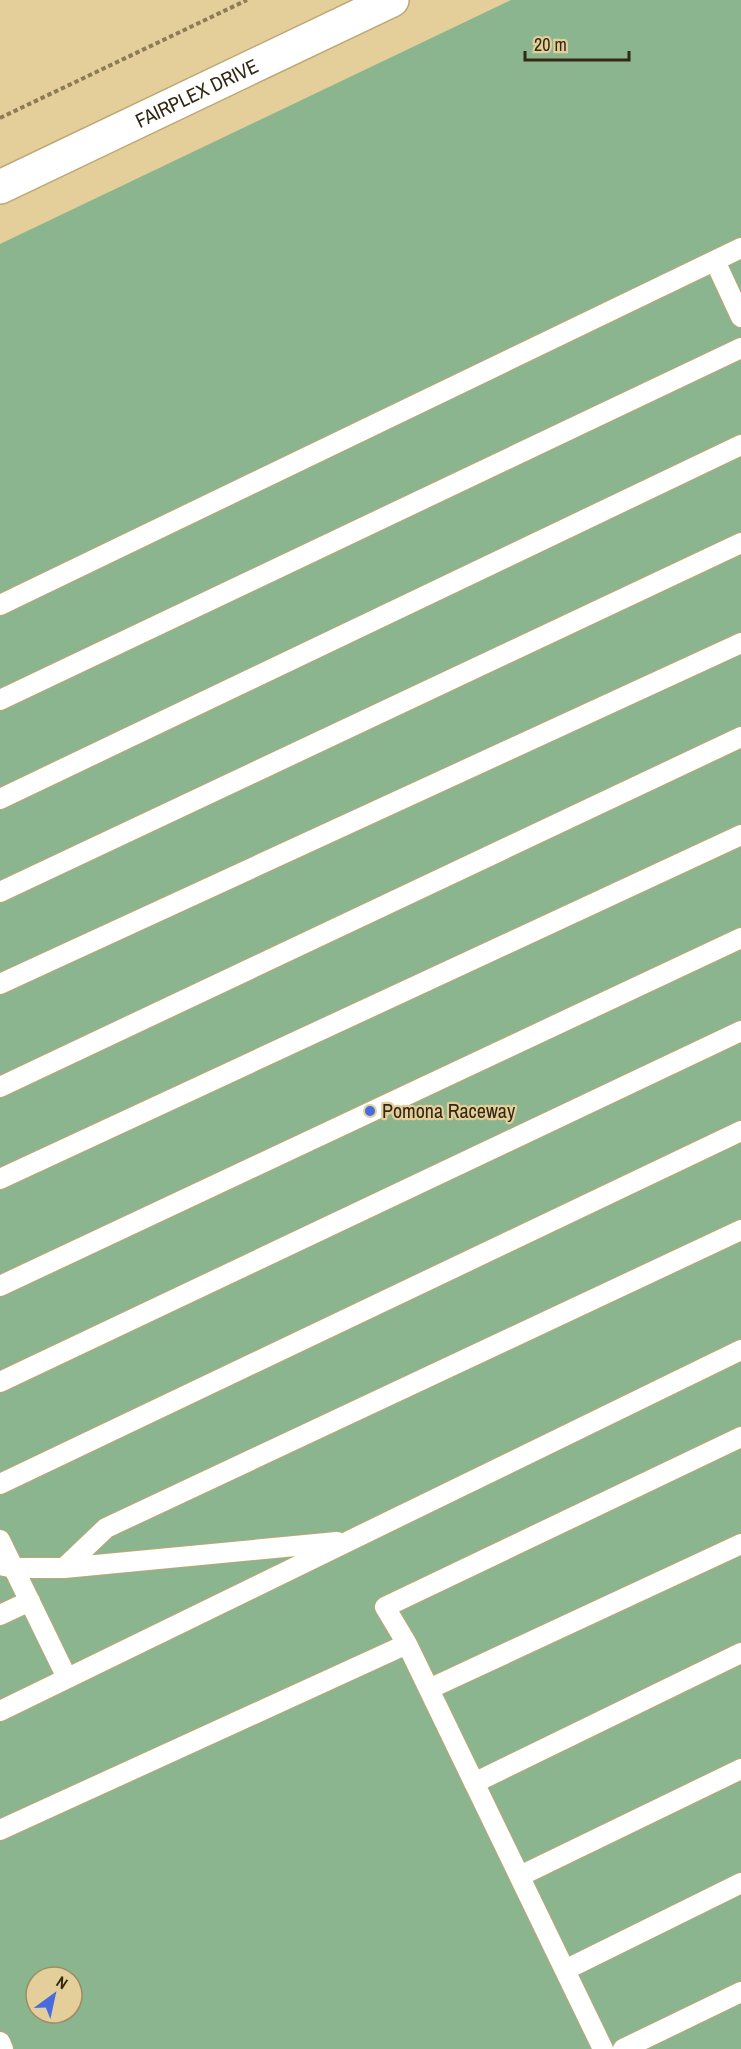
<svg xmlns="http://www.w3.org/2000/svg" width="741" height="2049" font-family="'Archivo Narrow',sans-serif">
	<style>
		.garden { fill: #8bb58e; fill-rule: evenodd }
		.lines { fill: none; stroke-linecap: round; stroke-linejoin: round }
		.lane-casing { stroke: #bda774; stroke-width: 22 }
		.secondary-casing { stroke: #bda774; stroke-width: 36 }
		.path { stroke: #8b7c57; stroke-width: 4; stroke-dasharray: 4.5 3; stroke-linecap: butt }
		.lane { stroke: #fff; stroke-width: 20 }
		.secondary { stroke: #fff; stroke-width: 33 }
		.poi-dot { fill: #476cdf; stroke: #e4ce9a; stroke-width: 2 }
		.labels { text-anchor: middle; stroke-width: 4.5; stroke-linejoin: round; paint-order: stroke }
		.street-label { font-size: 20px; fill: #322914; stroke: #e4ce9a }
		.poi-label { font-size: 20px; fill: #322914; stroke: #e4ce9a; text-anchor: start }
	</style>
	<rect width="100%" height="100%" fill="#e4ce9a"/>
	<path class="garden" d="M 511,0 L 741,0 L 741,2049 L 0,2049 L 0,244 ZM 36,1977 L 72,1977 L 72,2013 L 36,2013 Z"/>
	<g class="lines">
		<defs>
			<path id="lane" d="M 715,261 L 741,317
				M 0,605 L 741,248
				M 0,700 L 741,348
				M 0,799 L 741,445
				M 0,892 L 741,543
				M 0,984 L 741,643
				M 0,1087 L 741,737
				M 0,1179 L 741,835
				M 0,1286 L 741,938
				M 0,1382 L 741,1031
				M 0,1484 L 741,1131
				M 0,1540 L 67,1678
				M 0,1565 L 14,1568 L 64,1568 L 337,1542
				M 64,1568 L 106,1528 L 741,1230
				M 0,1615 L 30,1601
				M 407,1644 L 385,1607 L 741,1437
				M 429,1689 L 741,1544
				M 0,1711 L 741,1350
				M 474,1783 L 741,1653
				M 0,1830 L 407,1644 L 603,2049
				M 520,1876 L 741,1769
				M 565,1970 L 741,1883
				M 0,2042 L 3,2049
				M 623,2049 L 741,1992"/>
			<g id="secondary">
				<path id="s1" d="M 0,187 L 392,0"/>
			</g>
		</defs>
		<use href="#lane" class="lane-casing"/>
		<use href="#secondary" class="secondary-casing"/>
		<path class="path" d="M 0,118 L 247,0"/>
		<use href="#lane" class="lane"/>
		<use href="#secondary" class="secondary"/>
	</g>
	<circle class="poi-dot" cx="370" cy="1111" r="6"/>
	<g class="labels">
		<g class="street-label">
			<text dy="7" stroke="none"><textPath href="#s1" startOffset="218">FAIRPLEX DRIVE</textPath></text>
		</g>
		<g class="poi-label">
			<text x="382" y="1118">Pomona Raceway</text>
		</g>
	</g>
	<g transform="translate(54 1995) rotate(33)"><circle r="28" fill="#e4ce9a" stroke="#9d8c64" stroke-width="1.5"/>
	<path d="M0-4.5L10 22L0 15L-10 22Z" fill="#476cdf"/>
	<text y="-9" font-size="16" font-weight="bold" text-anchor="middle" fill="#322914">N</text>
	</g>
	<path d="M525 51v9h104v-9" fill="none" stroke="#322914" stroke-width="3"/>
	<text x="534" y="51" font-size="18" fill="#322914" stroke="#e4ce9a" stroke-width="4.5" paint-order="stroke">20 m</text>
</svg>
